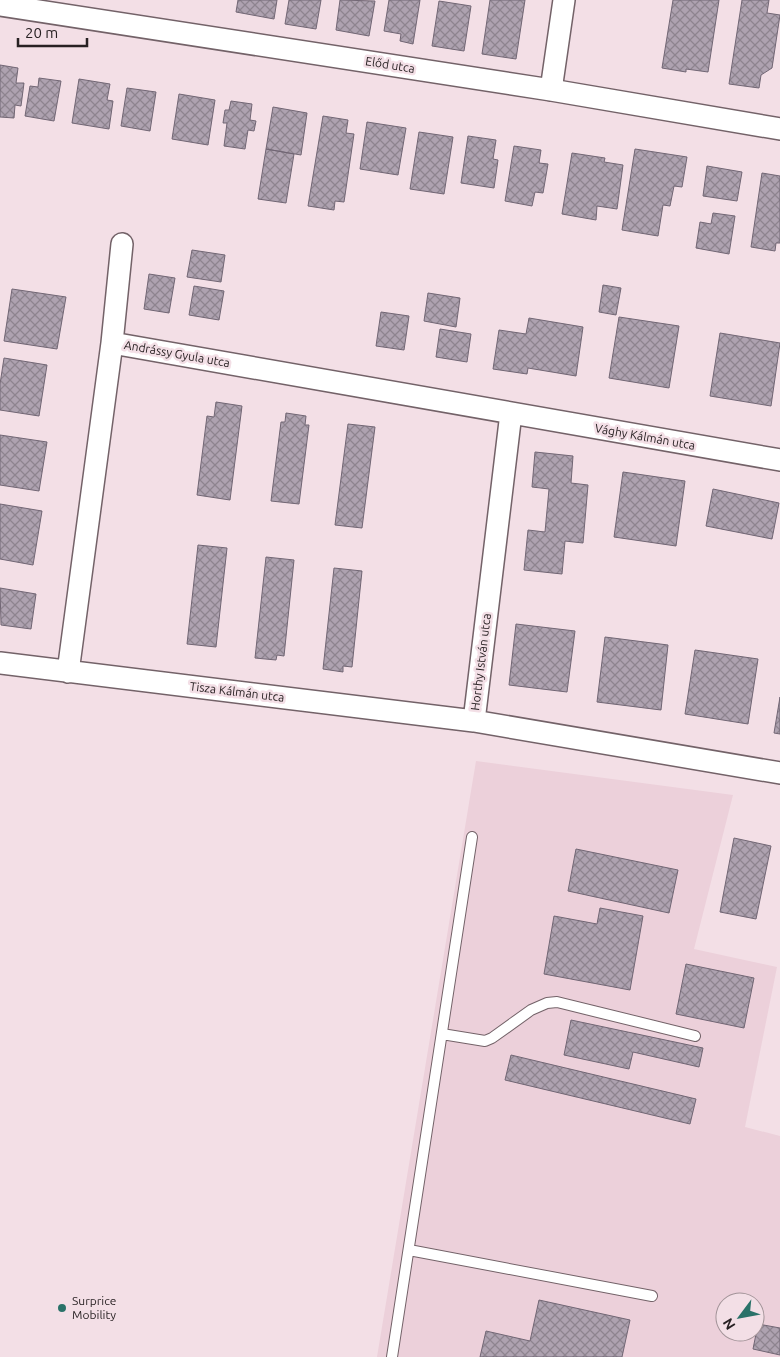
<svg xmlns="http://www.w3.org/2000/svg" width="780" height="1357" font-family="Ubuntu,sans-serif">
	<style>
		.built { fill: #ecd0da; fill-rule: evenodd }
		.building { fill: url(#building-cross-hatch); stroke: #716674 }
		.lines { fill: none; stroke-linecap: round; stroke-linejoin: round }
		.lane-casing { stroke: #736268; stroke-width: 12 }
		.street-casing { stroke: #736268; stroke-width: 24 }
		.lane { stroke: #fff; stroke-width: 10 }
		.street { stroke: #fff; stroke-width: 21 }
		.poi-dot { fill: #2a7269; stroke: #f3dfe6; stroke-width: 2 }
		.labels { text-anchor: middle; stroke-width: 5; stroke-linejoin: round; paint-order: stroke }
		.street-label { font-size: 12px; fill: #282123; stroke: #f3dfe6 }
		.poi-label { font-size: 12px; fill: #282123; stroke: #f3dfe6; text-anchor: start }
	</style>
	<defs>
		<pattern id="building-cross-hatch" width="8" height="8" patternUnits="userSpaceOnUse" patternTransform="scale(1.25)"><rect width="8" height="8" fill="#aea2b0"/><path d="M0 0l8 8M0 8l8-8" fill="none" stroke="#8e848f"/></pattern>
	</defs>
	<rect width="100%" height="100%" fill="#f3dfe6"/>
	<path class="built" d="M 476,761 L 733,795 L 694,949 L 777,967 L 745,1127 L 780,1136 L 780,1357 L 377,1357 ZM 725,1302 L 755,1302 L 755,1332 L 725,1332 Z"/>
	<path class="building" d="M 238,0 L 277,0 L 274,19 L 236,12 Z
		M 289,0 L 321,0 L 316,29 L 285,24 Z
		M 340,0 L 375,1 L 369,36 L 336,30 Z
		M 389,0 L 420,0 L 413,44 L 400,41 L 401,34 L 384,31 Z
		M 490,0 L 525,0 L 516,59 L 482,54 Z
		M 673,0 L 719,0 L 708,72 L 686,69 L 686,72 L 662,68 Z
		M 742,0 L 769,0 L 767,13 L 780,15 L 772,68 L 761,75 L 759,88 L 729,84 Z
		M 439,1 L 471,6 L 464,51 L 432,46 Z
		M 0,65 L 18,68 L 16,83 L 24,83 L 21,106 L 15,105 L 14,118 L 0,117 Z
		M 39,78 L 61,81 L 54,121 L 25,116 L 30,86 L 38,87 Z
		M 79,79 L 110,84 L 107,100 L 113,101 L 109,129 L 72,123 Z
		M 127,88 L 156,92 L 150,131 L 121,126 Z
		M 179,94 L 215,100 L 208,145 L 172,139 Z
		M 231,101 L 252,104 L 250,120 L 256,121 L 254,131 L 248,130 L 245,149 L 224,146 L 227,123 L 223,123 L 225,110 L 229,110 Z
		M 273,107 L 307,113 L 301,155 L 266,149 Z
		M 323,116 L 348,120 L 346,133 L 354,134 L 344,202 L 335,201 L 334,210 L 308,206 Z
		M 367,122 L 406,128 L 398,175 L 360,169 Z
		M 419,132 L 453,137 L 444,194 L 410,189 Z
		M 468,136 L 496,140 L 493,159 L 498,160 L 494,188 L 461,183 Z
		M 514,146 L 541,150 L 539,163 L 548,164 L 543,193 L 535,192 L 532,206 L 505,201 Z
		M 266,149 L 294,154 L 286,203 L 258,199 Z
		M 635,149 L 687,157 L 682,187 L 674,186 L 670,206 L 663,205 L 658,236 L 622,230 Z
		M 572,153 L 605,158 L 604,162 L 623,165 L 617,209 L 597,206 L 596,220 L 562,214 Z
		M 707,166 L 742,172 L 737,201 L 703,196 Z
		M 762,173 L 780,176 L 780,243 L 776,243 L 775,251 L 751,247 Z
		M 713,213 L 735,216 L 729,254 L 696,248 L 700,222 L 711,224 Z
		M 192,250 L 225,255 L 221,282 L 187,277 Z
		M 149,274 L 175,278 L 169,313 L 144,309 Z
		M 603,285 L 621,288 L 616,315 L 599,312 Z
		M 194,286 L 224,291 L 219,320 L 189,315 Z
		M 12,289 L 66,297 L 57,349 L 4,341 Z
		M 428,293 L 460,298 L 456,327 L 424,321 Z
		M 381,312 L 409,316 L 404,350 L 376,346 Z
		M 619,317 L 679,326 L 669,388 L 609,378 Z
		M 529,318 L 583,327 L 576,376 L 528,368 L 527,374 L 493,369 L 499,330 L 526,334 Z
		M 440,329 L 471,334 L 467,362 L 436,357 Z
		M 720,333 L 780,343 L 771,406 L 710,396 Z
		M 4,358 L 47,365 L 39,416 L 0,410 L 0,384 Z
		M 216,402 L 242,406 L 230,500 L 197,495 L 207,416 L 214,417 Z
		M 286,413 L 306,416 L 305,425 L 309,425 L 299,504 L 271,501 L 281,422 L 285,422 Z
		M 348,424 L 375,427 L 362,528 L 335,525 Z
		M 0,435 L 47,442 L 39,491 L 0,485 Z
		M 535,452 L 573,456 L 571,483 L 588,485 L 583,543 L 565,541 L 562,574 L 524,570 L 528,530 L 545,532 L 549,489 L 532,487 Z
		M 623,472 L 685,481 L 676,546 L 614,537 Z
		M 713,489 L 779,503 L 772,539 L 706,526 Z
		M 0,504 L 42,511 L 33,565 L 0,559 Z
		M 198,545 L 227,548 L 216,647 L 187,644 Z
		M 266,557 L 294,560 L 284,656 L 277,655 L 276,660 L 255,658 Z
		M 334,568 L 362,571 L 352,667 L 343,666 L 343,672 L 323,669 Z
		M 0,588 L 36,594 L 31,629 L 1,625 Z
		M 516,624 L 575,631 L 567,692 L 509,685 Z
		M 605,637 L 668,645 L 661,710 L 597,702 Z
		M 695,650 L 758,659 L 748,724 L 685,714 Z
		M 780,697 L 780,734 L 774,733 Z
		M 734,838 L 771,846 L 756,919 L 720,912 Z
		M 576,849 L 678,870 L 669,913 L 568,891 Z
		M 600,908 L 643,916 L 630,990 L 544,974 L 554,916 L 597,924 Z
		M 686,964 L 754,978 L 744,1028 L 676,1014 Z
		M 571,1020 L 703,1048 L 699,1067 L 633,1052 L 629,1069 L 564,1055 Z
		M 511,1055 L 696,1099 L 690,1124 L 505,1080 Z
		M 539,1300 L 630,1320 L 622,1357 L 480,1357 L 486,1331 L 530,1341 Z
		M 758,1324 L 780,1328 L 780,1355 L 753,1349 Z"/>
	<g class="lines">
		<defs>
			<path id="lane" d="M 442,1034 L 485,1041 L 492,1038 L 531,1010 L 547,1003 L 557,1002 L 695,1036
				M 409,1250 L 652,1296
				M 392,1357 L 472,837"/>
			<path id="street" d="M 0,5 L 551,90 L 780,129
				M 551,90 L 564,0
				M 112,343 L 122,244
				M 511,413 L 474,721 L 780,773
				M 0,663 L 474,721
				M 68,672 L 112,343 L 780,460"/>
		</defs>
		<use href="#lane" class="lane-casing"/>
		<use href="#street" class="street-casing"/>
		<use href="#lane" class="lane"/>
		<use href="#street" class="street"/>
	</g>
	<circle class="poi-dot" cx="62" cy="1308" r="5"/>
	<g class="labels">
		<g class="street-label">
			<text transform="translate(390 65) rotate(9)" y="4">Előd utca</text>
			<text transform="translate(177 354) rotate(10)" y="4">Andrássy Gyula utca</text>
			<text transform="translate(645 437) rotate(10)" y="4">Vághy Kálmán utca</text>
			<text transform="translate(481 662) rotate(-83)" y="4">Horthy István utca</text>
			<text transform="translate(237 692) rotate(7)" y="4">Tisza Kálmán utca</text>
		</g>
		<g class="poi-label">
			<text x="72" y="1305">Surprice<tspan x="72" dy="14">Mobility</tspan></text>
		</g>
	</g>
	<g transform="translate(740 1317) rotate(238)"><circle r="24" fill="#f3dfe6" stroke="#a29398"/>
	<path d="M0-4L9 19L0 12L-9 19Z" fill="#2a7269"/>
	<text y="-8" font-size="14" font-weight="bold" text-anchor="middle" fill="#282123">N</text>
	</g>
	<path d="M18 38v8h69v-8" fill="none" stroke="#282123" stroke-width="2.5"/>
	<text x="25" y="38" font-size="15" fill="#282123" stroke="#f3dfe6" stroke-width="4" paint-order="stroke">20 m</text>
</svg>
